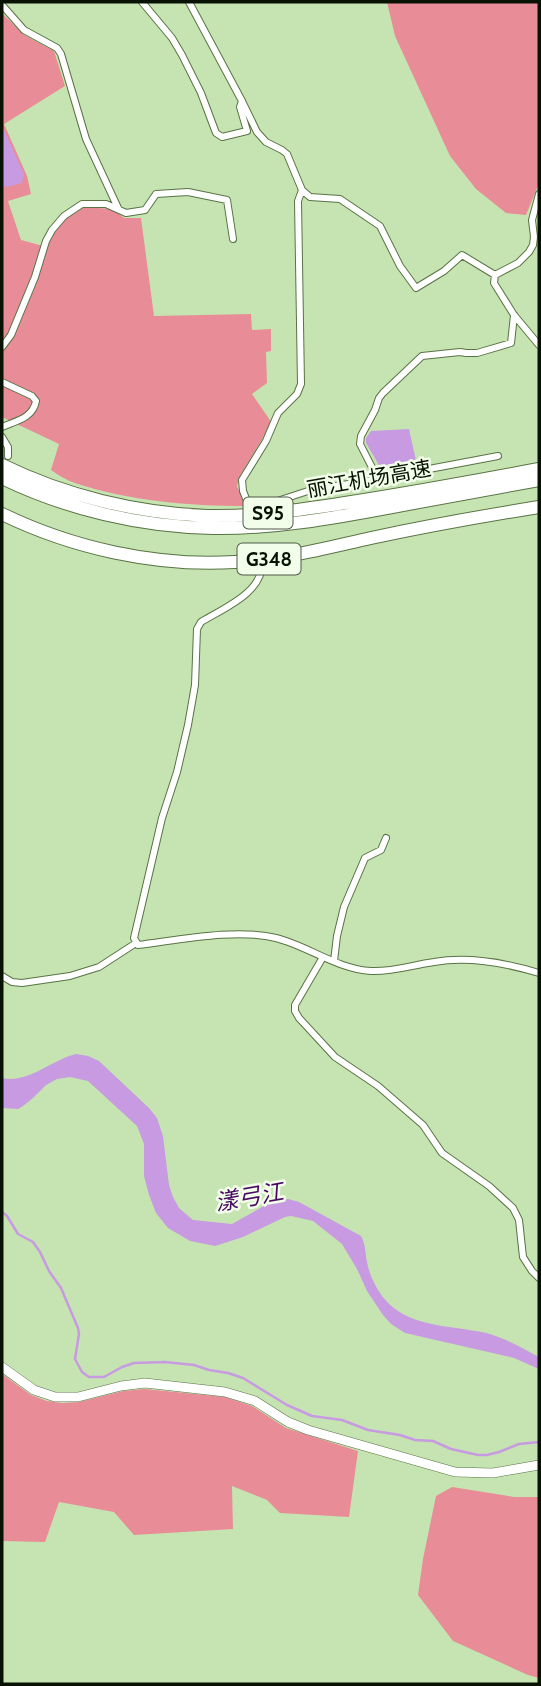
<svg xmlns="http://www.w3.org/2000/svg" width="541" height="1686" font-family="Cabin,'Noto Sans SC',sans-serif">
	<style>
		.forest { fill: #e88c97 }
		.water { fill: #c79ae2 }
		.lines { fill: none; stroke-linecap: round; stroke-linejoin: round }
		.stream { stroke: #c79ae2; stroke-width: 2.5 }
		.street-casing { stroke: #597345; stroke-width: 8 }
		.secondary-casing { stroke: #597345; stroke-width: 10 }
		.highway-casing { stroke: #597345; stroke-width: 14 }
		.street { stroke: #fff; stroke-width: 6 }
		.secondary { stroke: #fff; stroke-width: 9 }
		.highway { stroke: #fff; stroke-width: 12 }
		.labels { text-anchor: middle; stroke-width: 5; stroke-linejoin: round; paint-order: stroke }
		.shield { fill: #f2feea; stroke: #4e5948; stroke-width: 2 }
		.shield-label { font-size: 19px; font-weight: bold; fill: #081202 }
		.street-label { font-size: 21px; fill: #081202; stroke: #f2feea }
		.water-label { font-size: 23px; font-style: italic; fill: #470962; stroke: #f2feea }
	</style>
	<rect width="100%" height="100%" fill="#c6e4b1"/>
	<path class="forest" d="M 387,2 L 539,2 L 539,183 L 526,215 L 506,213 L 476,189 L 450,156 L 395,36 Z
		M 2,13 L 24,35 L 54,51 L 65,86 L 4,124 L 27,176 L 31,194 L 8,201 L 21,240 L 47,247 L 56,229 L 75,210 L 83,207 L 113,209 L 124,218 L 141,218 L 154,316 L 251,314 L 252,330 L 271,329 L 271,351 L 266,352 L 267,383 L 252,394 L 272,423 L 240,476 L 237,486 L 246,506 C 189,506 129,501 75,483 C 66,480 58,475 51,470 L 59,444 L 2,417 Z
		M 2,1374 L 31,1395 L 47,1401 L 62,1403 L 79,1402 L 123,1391 L 145,1389 L 225,1397 L 252,1406 L 286,1428 L 358,1451 L 349,1517 L 280,1513 L 267,1500 L 232,1486 L 233,1529 L 134,1535 L 114,1512 L 59,1502 L 45,1542 L 2,1541 Z
		M 452,1487 L 514,1497 L 539,1497 L 539,1678 L 528,1675 L 453,1641 L 418,1595 L 423,1559 L 436,1496 Z"/>
	<path class="water" d="M 2,127 L 4,130 L 24,174 L 22,183 L 7,187 L 2,186 Z
		M 409,429 L 417,465 L 383,472 L 366,443 L 366,438 L 371,431 Z
		M 76,1054 L 88,1056 L 99,1061 L 149,1108 L 157,1118 L 163,1136 L 169,1185 L 173,1197 L 179,1208 L 193,1220 L 232,1224 L 271,1202 L 288,1199 L 299,1202 L 361,1236 C 366,1245 365,1252 367,1262 C 369,1274 375,1286 382,1296 C 406,1328 450,1325 486,1333 C 505,1338 522,1348 539,1357 L 539,1369 L 514,1358 L 405,1333 L 391,1324 L 383,1315 L 367,1291 L 357,1269 L 342,1244 L 313,1221 L 291,1216 L 285,1217 L 243,1237 L 215,1246 L 190,1241 L 168,1228 L 156,1213 L 149,1195 L 144,1176 L 144,1144 L 137,1126 L 88,1081 L 70,1077 L 57,1079 L 46,1085 L 33,1098 L 23,1106 L 18,1109 L 2,1108 L 2,1078 C 28,1084 51,1060 76,1054 Z"/>
	<g class="lines">
		<path class="stream" d="M 2,1212 L 7,1216 L 18,1234 L 33,1242 L 40,1252 L 49,1271 L 61,1288 L 78,1328 L 79,1334 L 75,1359 L 82,1372 L 89,1377 L 104,1377 L 122,1367 L 134,1363 L 165,1362 L 194,1365 L 209,1370 L 228,1373 L 243,1378 L 287,1405 L 312,1416 L 342,1420 L 368,1430 L 400,1435 L 415,1440 L 433,1441 L 451,1449 L 478,1455 L 487,1455 L 499,1452 L 519,1444 L 539,1442"/>
		<defs>
			<path id="street" d="M 142,2 L 172,38 L 182,55 L 201,93 L 216,133 L 222,137 L 247,131 L 240,107 L 242,101
				M 189,2 L 242,101 L 257,132 L 266,142 L 282,150 L 287,154 L 302,190 L 310,197 L 340,199 L 380,226 L 400,266 L 416,288 L 444,271 L 462,255 L 495,275
				M 2,5 L 24,30 L 57,48 L 61,54 L 86,139 L 118,208
				M 302,190 L 298,201 L 301,384 L 297,394 L 278,413 L 266,441 L 242,480 L 243,491 L 247,501 L 253,504 L 262,506 L 311,490 L 417,473 L 429,469 L 498,456
				M 539,194 L 532,220 L 534,237 L 533,245 L 529,252 L 518,263 L 495,275 L 494,283 L 514,315 L 539,345
				M 2,347 L 11,335 L 35,277 L 46,241 L 52,230 L 64,216 L 82,204 L 106,204 L 126,213 L 145,210 L 156,194 L 188,192 L 227,200 L 233,239
				M 2,382 L 32,396 L 36,401 C 33,418 16,421 2,427
				M 2,437 L 8,447 L 8,456
				M 378,479 L 360,444 L 361,436 L 375,410 L 379,398 L 383,393 L 422,356 L 460,352 L 466,353 L 477,353 L 511,343 L 514,315
				M 262,560 C 265,592 224,608 201,622 L 197,629 L 195,685 L 188,725 L 177,772 L 162,818 L 134,938 L 138,945 C 179,940 236,928 276,938 C 308,946 337,969 371,971 C 393,972 412,965 434,962 C 469,956 506,963 539,973
				M 323,957 L 295,1005 L 295,1011 L 299,1018 L 335,1057 L 378,1086 L 423,1125 L 442,1153 L 489,1186 L 513,1208 L 519,1220 L 523,1257 L 532,1271 L 539,1278
				M 334,961 L 337,936 L 344,907 L 365,858 L 381,850 L 386,838
				M 2,976 L 12,982 L 22,983 L 70,976 L 99,967 L 136,943"/>
			<path id="secondary" d="M 2,1367 L 34,1390 L 55,1397 L 78,1397 L 121,1386 L 145,1383 L 225,1392 L 255,1401 L 288,1422 L 308,1430 L 455,1472 L 493,1473 L 539,1465"/>
			<path id="highway" d="M 2,465 C 65,496 137,513 207,516 C 253,517 300,510 345,503 C 410,493 475,481 539,469
				M 2,478 C 66,509 141,527 213,528 C 273,529 333,518 392,507 C 441,498 490,489 539,480
				M 2,514 C 72,548 156,567 235,562 C 281,560 326,548 371,538 C 427,526 483,516 539,507"/>
		</defs>
		<use href="#street" class="street-casing"/>
		<use href="#secondary" class="secondary-casing"/>
		<use href="#highway" class="highway-casing"/>
		<use href="#street" class="street"/>
		<use href="#secondary" class="secondary"/>
		<use href="#highway" class="highway"/>
	</g>
	<g class="labels">
		<g class="shield">
			<rect x="243.5" y="497.5" width="49" height="31" rx="5"/>
			<rect x="237.5" y="543.5" width="63" height="31" rx="5"/>
		</g>
		<g class="shield-label">
			<text x="268" y="520">S95</text>
			<text x="269" y="566">G348</text>
		</g>
		<g class="street-label">
			<text transform="translate(369 479) rotate(-10)" y="7">丽江机场高速</text>
		</g>
		<g class="water-label">
			<text transform="translate(249 1197) rotate(-10)" y="8">漾弓江</text>
		</g>
	</g>
	<rect width="541" height="1686" fill="none" stroke="#081202" stroke-width="7"/>
</svg>
